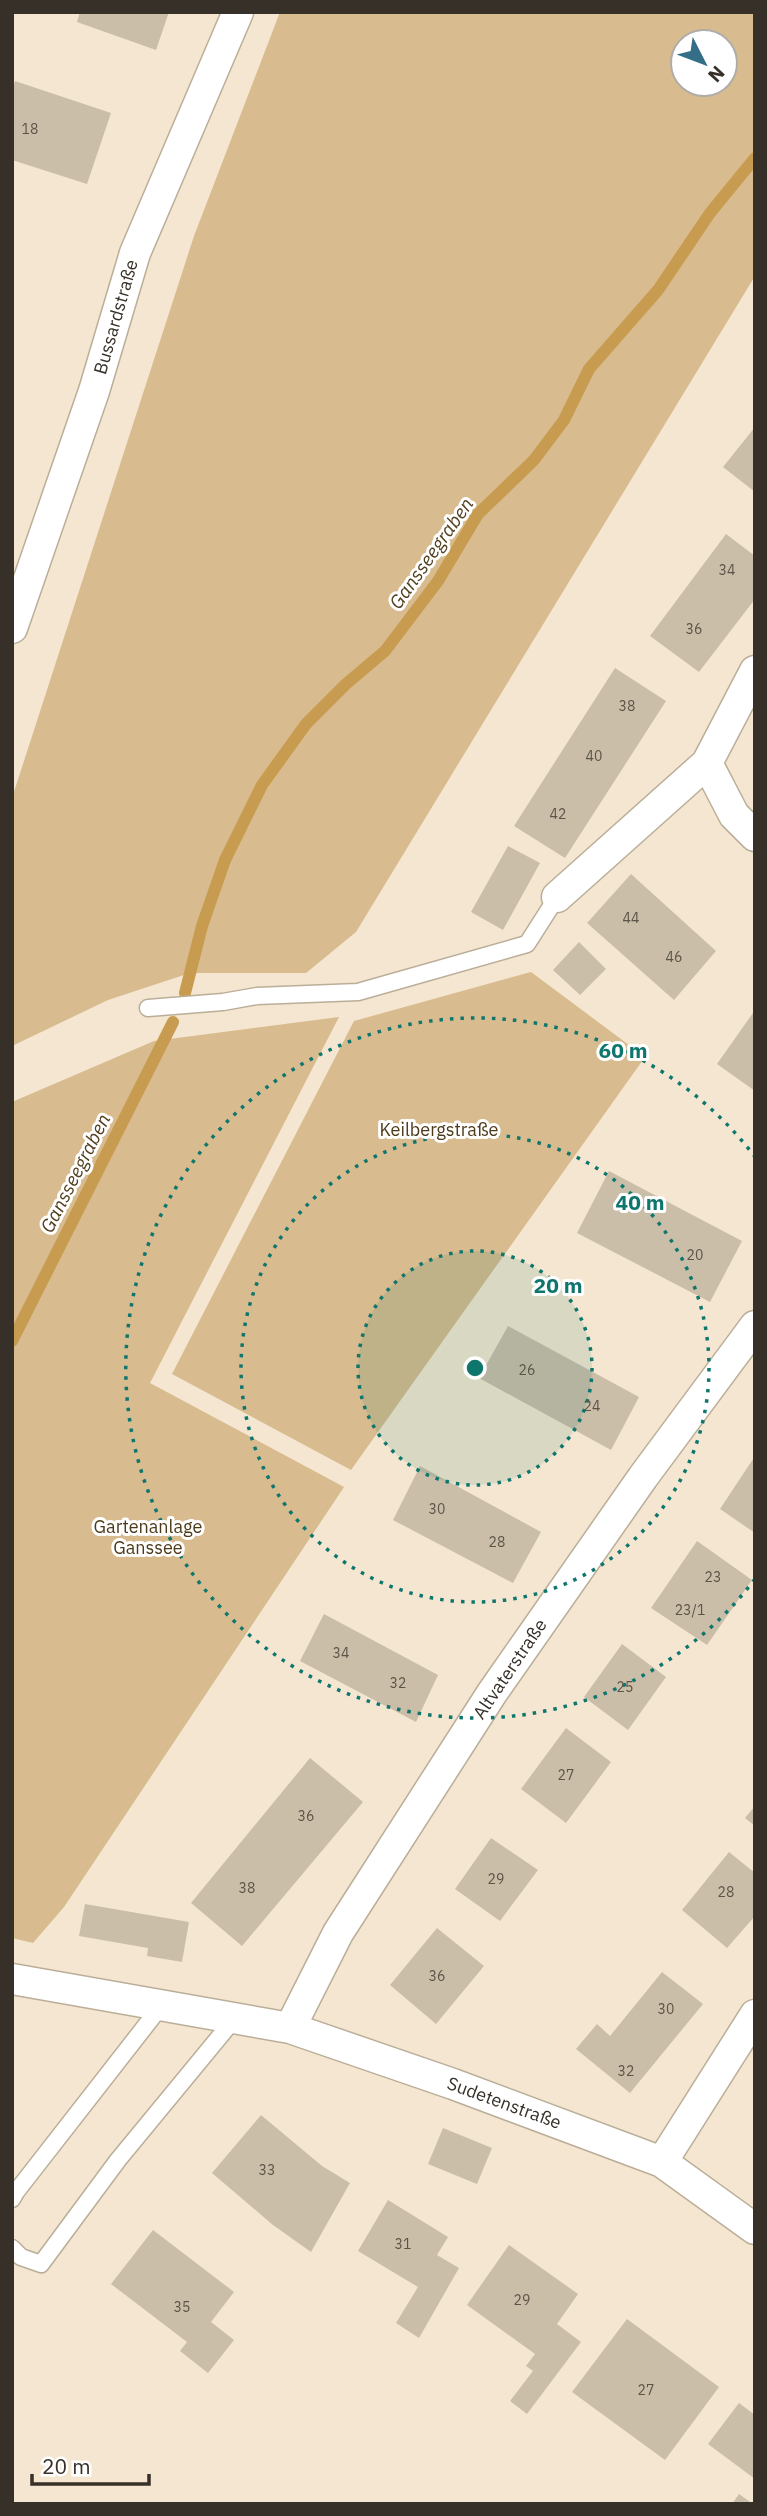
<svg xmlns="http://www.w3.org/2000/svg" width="767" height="2516" font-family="'IBM Plex Sans',sans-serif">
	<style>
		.green { fill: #d8bb8e; fill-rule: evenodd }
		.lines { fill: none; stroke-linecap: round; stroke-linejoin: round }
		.stream { stroke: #c89c50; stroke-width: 12 }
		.building { fill: #cbbea8 }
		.service-casing { stroke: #bbae99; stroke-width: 19 }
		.minor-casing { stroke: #bbae99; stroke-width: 33 }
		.service { stroke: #fff; stroke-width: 16 }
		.minor { stroke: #fff; stroke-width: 30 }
		.ring { fill: none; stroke: #0f766e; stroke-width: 3.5; stroke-dasharray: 3.5 7 }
		.labels { text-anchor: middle; stroke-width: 6; stroke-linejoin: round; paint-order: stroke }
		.number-label { font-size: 14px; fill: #5b5448 }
		.street-label { font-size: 18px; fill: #363028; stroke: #fff }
		.park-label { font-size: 18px; fill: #4d3a19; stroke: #fff }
		.water-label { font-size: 19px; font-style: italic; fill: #523f1e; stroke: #fff }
		.centre { fill: #0f766e; stroke: #fff; stroke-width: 3.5 }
		.ring-label { font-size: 21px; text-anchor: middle; font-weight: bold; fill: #0f766e; stroke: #fff; stroke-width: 6; stroke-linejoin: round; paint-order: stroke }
	</style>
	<rect width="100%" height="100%" fill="#f4e6d0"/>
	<path class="green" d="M 280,12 L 755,12 L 755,276 L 356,932 L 306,973 L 190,973 L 108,1000 L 12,1046 L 12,798 L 194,236 ZM 683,42 L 725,42 L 725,84 L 683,84 Z
		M 531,972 L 645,1057 L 351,1470 L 172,1374 L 354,1021 Z
		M 339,1017 L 150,1383 L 344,1487 L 64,1907 L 33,1943 L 12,1938 L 12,1102 L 154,1041 Z"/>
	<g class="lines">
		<path class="stream" d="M 185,993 L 202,926 L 225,860 L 262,785 L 306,724 L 346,684 L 385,651 L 438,581 L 478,514 L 534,460 L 564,420 L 589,369 L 658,290 L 710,213 L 755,158
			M 12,1341 L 173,1022"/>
	</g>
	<path class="building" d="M 80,12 L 169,12 L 156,50 L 77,22 Z
		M 15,81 L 111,113 L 87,184 L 12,160 L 12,91 Z
		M 755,427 L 755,492 L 723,467 Z
		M 726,534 L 755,556 L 755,599 L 699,672 L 650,636 Z
		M 615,668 L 666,701 L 565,858 L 514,826 Z
		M 508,846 L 540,863 L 503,930 L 471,912 Z
		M 631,874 L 716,951 L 674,1000 L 587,923 Z
		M 579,942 L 606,969 L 580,995 L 553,970 Z
		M 755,1010 L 755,1091 L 717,1064 Z
		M 609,1171 L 742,1241 L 710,1302 L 577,1233 Z
		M 508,1326 L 639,1397 L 611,1450 L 479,1378 Z
		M 755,1456 L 755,1533 L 720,1509 Z
		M 420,1466 L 541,1532 L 513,1583 L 393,1520 Z
		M 697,1541 L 752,1580 L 707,1645 L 651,1608 Z
		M 324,1614 L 438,1675 L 416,1722 L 300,1661 Z
		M 622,1644 L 666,1677 L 628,1730 L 584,1697 Z
		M 566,1728 L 611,1762 L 566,1823 L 521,1789 Z
		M 310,1758 L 363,1802 L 242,1946 L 191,1903 Z
		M 755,1806 L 755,1826 L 745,1818 Z
		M 491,1838 L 538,1870 L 500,1921 L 455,1889 Z
		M 729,1852 L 755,1873 L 755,1916 L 727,1948 L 682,1910 Z
		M 85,1904 L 189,1922 L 182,1962 L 147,1956 L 148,1948 L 79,1936 Z
		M 437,1928 L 484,1966 L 436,2024 L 390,1985 Z
		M 662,1972 L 703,2004 L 630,2093 L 576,2049 L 597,2024 L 610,2036 Z
		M 261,2115 L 322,2166 L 350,2183 L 311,2252 L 273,2225 L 212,2173 Z
		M 443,2128 L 492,2148 L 477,2184 L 428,2164 Z
		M 388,2200 L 448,2237 L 437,2255 L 459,2268 L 419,2338 L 396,2323 L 418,2287 L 358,2251 Z
		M 153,2230 L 234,2292 L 211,2322 L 234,2340 L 208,2373 L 180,2351 L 187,2342 L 111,2284 Z
		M 509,2245 L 578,2294 L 557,2324 L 581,2342 L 527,2414 L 510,2401 L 533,2371 L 526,2366 L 535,2354 L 467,2305 Z
		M 627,2319 L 719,2387 L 665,2460 L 572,2392 Z
		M 739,2403 L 755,2415 L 755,2479 L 708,2444 Z
		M 739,2494 L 753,2504 L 732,2504 Z"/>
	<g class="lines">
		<defs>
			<path id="service" d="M 148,1008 L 223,1002 L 257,996 L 358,992 L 527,944 L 557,897
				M 12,2199 L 16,2192 L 161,2006
				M 12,2248 L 21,2257 L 41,2264 L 118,2160 L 235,2018"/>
			<path id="minor" d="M 12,628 L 94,391 L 135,253 L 238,12
				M 707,763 L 734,815 L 755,836
				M 557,897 L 707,763 L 755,671
				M 12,1979 L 290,2028 L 453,2084 L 662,2162 L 755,2229
				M 290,2028 L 338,1933 L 492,1693 L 643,1477 L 755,1326
				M 662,2162 L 755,2015"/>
		</defs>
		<use href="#service" class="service-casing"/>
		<use href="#minor" class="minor-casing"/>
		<use href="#service" class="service"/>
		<use href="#minor" class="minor"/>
	</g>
	<circle cx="475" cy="1368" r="117" fill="#0f766e" fill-opacity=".12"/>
	<g class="ring">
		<circle cx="475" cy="1368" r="117"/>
		<circle cx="475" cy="1368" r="234"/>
		<path d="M755 1579A350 350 0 1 1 755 1157"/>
	</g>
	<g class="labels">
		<g class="number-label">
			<text x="30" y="134">18</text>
			<text x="727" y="575">34</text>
			<text x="694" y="634">36</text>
			<text x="627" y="711">38</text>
			<text x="594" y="761">40</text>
			<text x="558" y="819">42</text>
			<text x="631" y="923">44</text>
			<text x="674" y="962">46</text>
			<text x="695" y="1260">20</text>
			<text x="527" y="1375">26</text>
			<text x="592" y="1411">24</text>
			<text x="437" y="1514">30</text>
			<text x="497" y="1547">28</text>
			<text x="713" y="1582">23</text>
			<text x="690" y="1615">23/1</text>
			<text x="341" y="1658">34</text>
			<text x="398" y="1688">32</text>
			<text x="625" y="1692">25</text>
			<text x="566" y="1780">27</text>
			<text x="306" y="1821">36</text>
			<text x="496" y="1884">29</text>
			<text x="247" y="1893">38</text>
			<text x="726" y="1897">28</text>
			<text x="437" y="1981">36</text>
			<text x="666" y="2014">30</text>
			<text x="626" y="2076">32</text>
			<text x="267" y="2175">33</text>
			<text x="403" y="2249">31</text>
			<text x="522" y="2305">29</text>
			<text x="182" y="2312">35</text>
			<text x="646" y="2395">27</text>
		</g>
		<g class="street-label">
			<text transform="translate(116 317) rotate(-74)" y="6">Bussardstraße</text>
			<text transform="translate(510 1669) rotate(-56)" y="6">Altvaterstraße</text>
			<text transform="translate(504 2103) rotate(20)" y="6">Sudetenstraße</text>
		</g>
		<g class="park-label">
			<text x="439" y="1136">Keilbergstraße</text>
			<text x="148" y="1533">Gartenanlage<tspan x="148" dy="21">Ganssee</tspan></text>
		</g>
		<g class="water-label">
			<text transform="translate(431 553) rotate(-55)" y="7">Gansseegraben</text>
			<text transform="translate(75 1173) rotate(-63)" y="7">Gansseegraben</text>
		</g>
	</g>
	<circle cx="475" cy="1368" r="10" class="centre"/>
	<g class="ring-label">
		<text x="623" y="1058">60 m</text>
		<text x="640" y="1210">40 m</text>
		<text x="558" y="1293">20 m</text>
	</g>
	<rect width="767" height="2516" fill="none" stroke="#363028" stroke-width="28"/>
	<g transform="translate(704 63) rotate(132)"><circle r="33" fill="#ffffff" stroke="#afaca9" stroke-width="2"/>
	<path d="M0-5L12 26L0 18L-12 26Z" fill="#346e87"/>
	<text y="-10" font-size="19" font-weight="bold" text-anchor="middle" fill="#363028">N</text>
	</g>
	<path d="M32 2474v10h117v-10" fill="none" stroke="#363028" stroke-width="3.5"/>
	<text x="42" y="2474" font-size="21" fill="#363028" stroke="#ffffff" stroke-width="5" paint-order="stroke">20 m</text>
</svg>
